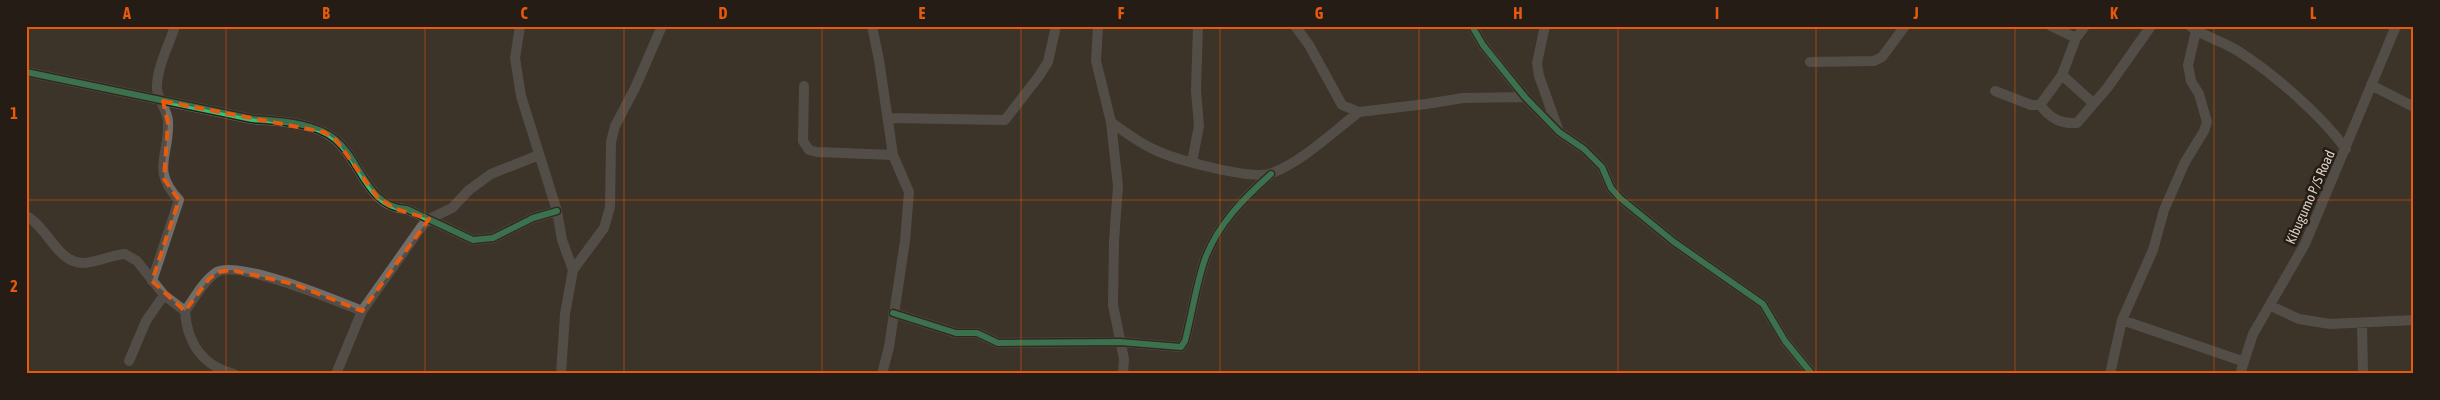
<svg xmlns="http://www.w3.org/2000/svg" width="2440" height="400" font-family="'Asap Condensed',sans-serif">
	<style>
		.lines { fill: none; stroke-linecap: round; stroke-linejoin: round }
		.minor { stroke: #6f6e6a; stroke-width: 10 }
		.cycleway-casing { stroke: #251d15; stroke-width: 9 }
		.cycleway { stroke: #3abd76; stroke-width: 6 }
		.marked { fill: none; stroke: #e8590c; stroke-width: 4; stroke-dasharray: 10 6; stroke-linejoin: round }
		.grid { fill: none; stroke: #e8590c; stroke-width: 1; stroke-opacity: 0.55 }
		.labels { text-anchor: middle; stroke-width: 5; stroke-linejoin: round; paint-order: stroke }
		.street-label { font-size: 14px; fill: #dacfc4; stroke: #251d15 }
		.neatline { fill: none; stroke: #e8590c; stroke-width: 2 }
		.grid-label { font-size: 16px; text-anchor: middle; font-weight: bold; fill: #e8590c }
	</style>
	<rect width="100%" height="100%" fill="#3d3329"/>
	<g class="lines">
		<path class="minor" d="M 520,26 L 515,58 L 521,96 L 557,211 L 562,240 L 573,270
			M 872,26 L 879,60 L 893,155 L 909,192 L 905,241 L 889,347 L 882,374
			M 1098,26 L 1096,61 L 1111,122 L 1118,186 L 1114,241 L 1113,305 L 1124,359 L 1123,374
			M 1295,26 L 1309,45 L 1342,105 L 1359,112 L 1426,104 L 1463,98 L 1525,97
			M 1472,26 L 1483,45 L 1525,97 L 1559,132 L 1584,149 L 1602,167 L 1611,188 L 1620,198 L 1674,242 L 1763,304 L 1785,341 L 1812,374
			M 1545,26 L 1537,63 L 1539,76 L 1558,129
			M 2051,26 L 2076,38
			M 2190,26 C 2204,37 2223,41 2238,51 C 2274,74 2320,114 2346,149
			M 1810,62 L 1874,61 L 1882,57 L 1905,26
			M 26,72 L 252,119 C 278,121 314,122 335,139 C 361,160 367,208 407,209 L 473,240 L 493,238 L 533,218 L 557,211
			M 2062,75 L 2093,103
			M 2371,85 L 2414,107
			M 804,86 L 803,141 L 809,150 L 817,152 L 893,155
			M 1995,91 L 2031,105 L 2040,105 L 2062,75 L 2076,38 L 2085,26
			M 2040,105 C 2050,118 2060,124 2077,123 L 2108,87 L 2151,26
			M 888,118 L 1005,120 L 1039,76 L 1048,62 L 1056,26
			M 1111,122 C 1125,132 1138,142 1153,149 C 1173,159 1252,181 1272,173 C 1302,162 1334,131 1359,112
			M 1192,162 L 1199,126 L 1196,91 L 1198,26
			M 26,216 C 46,225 57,262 82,263 C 97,263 110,255 125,254 L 137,261 L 164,295 L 185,311 C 187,343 203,366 234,374
			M 152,281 L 179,200 C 150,169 170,156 168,121 C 167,109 158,100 157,89 C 156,69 169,45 175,26
			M 2271,306 L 2299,319 L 2330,324 L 2414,320
			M 185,311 C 194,299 204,280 217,272 C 239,260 337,301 362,311
			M 893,313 L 956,333 L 977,333 L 998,343 L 1120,342 L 1181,347 L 1185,341 C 1192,314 1196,285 1205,259 C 1218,224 1244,198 1271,174
			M 2122,320 L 2242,361
			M 2362,323 L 2363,374
			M 129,361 L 146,321 L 164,295
			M 336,374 L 362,311 L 422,226 L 429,219 L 452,208 L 469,190 L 491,174 L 539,155
			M 561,374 L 565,314 L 573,270 L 604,228 L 610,207 L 611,142 L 615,126 L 635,88 L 662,26
			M 2110,374 L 2122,320 L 2153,250 L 2164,210 L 2185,162 L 2204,131 L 2207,122 L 2199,94 L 2191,81 L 2188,65 L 2196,31
			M 2240,374 L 2253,334 L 2305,244 L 2396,26"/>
		<defs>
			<path id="cycleway" d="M 1472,26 L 1483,45 L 1525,97 L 1559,132 L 1584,149 L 1602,167 L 1611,188 L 1620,198 L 1674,242 L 1763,304 L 1785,341 L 1812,374
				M 26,72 L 252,119 C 278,121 314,122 335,139 C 361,160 367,208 407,209 L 473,240 L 493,238 L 533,218 L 557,211
				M 893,313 L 956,333 L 977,333 L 998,343 L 1120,342 L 1181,347 L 1185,341 C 1192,314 1196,285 1205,259 C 1218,224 1244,198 1271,174"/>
		</defs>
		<use href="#cycleway" class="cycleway-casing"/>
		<use href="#cycleway" class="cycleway"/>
	</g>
	<path d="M0 0H2440V400H0ZM 163,101 L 324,132 L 336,140 L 378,198 L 396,209 L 429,219 L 362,311 L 294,284 L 231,270 L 218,272 L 209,279 L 185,311 L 152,281 L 179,200 L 164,179 L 168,123 Z" fill="#3d3329" fill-opacity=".55" fill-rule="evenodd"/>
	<path class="marked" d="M 163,101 L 324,132 L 336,140 L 378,198 L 396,209 L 429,219 L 362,311 L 294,284 L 231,270 L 218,272 L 209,279 L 185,311 L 152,281 L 179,200 L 164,179 L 168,123 Z"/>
	<path class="grid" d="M 226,26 L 226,374M 425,26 L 425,374M 624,26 L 624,374M 822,26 L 822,374M 1021,26 L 1021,374M 1220,26 L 1220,374M 1419,26 L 1419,374M 1618,26 L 1618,374M 1816,26 L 1816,374M 2015,26 L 2015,374M 2214,26 L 2214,374M 26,200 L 2414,200"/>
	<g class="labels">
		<g class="street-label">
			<text transform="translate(2310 197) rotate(-66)" y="5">Kibugumo P/S Road</text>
		</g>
	</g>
	<rect width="2440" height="400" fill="none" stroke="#251d15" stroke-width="55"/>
	<rect x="28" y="28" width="2384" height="344" class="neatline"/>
	<g class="grid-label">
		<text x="127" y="19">A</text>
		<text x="326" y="19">B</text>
		<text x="524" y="19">C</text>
		<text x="723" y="19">D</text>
		<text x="922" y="19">E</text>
		<text x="1121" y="19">F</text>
		<text x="1319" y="19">G</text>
		<text x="1518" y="19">H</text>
		<text x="1717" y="19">I</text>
		<text x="1916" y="19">J</text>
		<text x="2114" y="19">K</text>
		<text x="2313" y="19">L</text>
		<text x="14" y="119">1</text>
		<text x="14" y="292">2</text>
	</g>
</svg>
